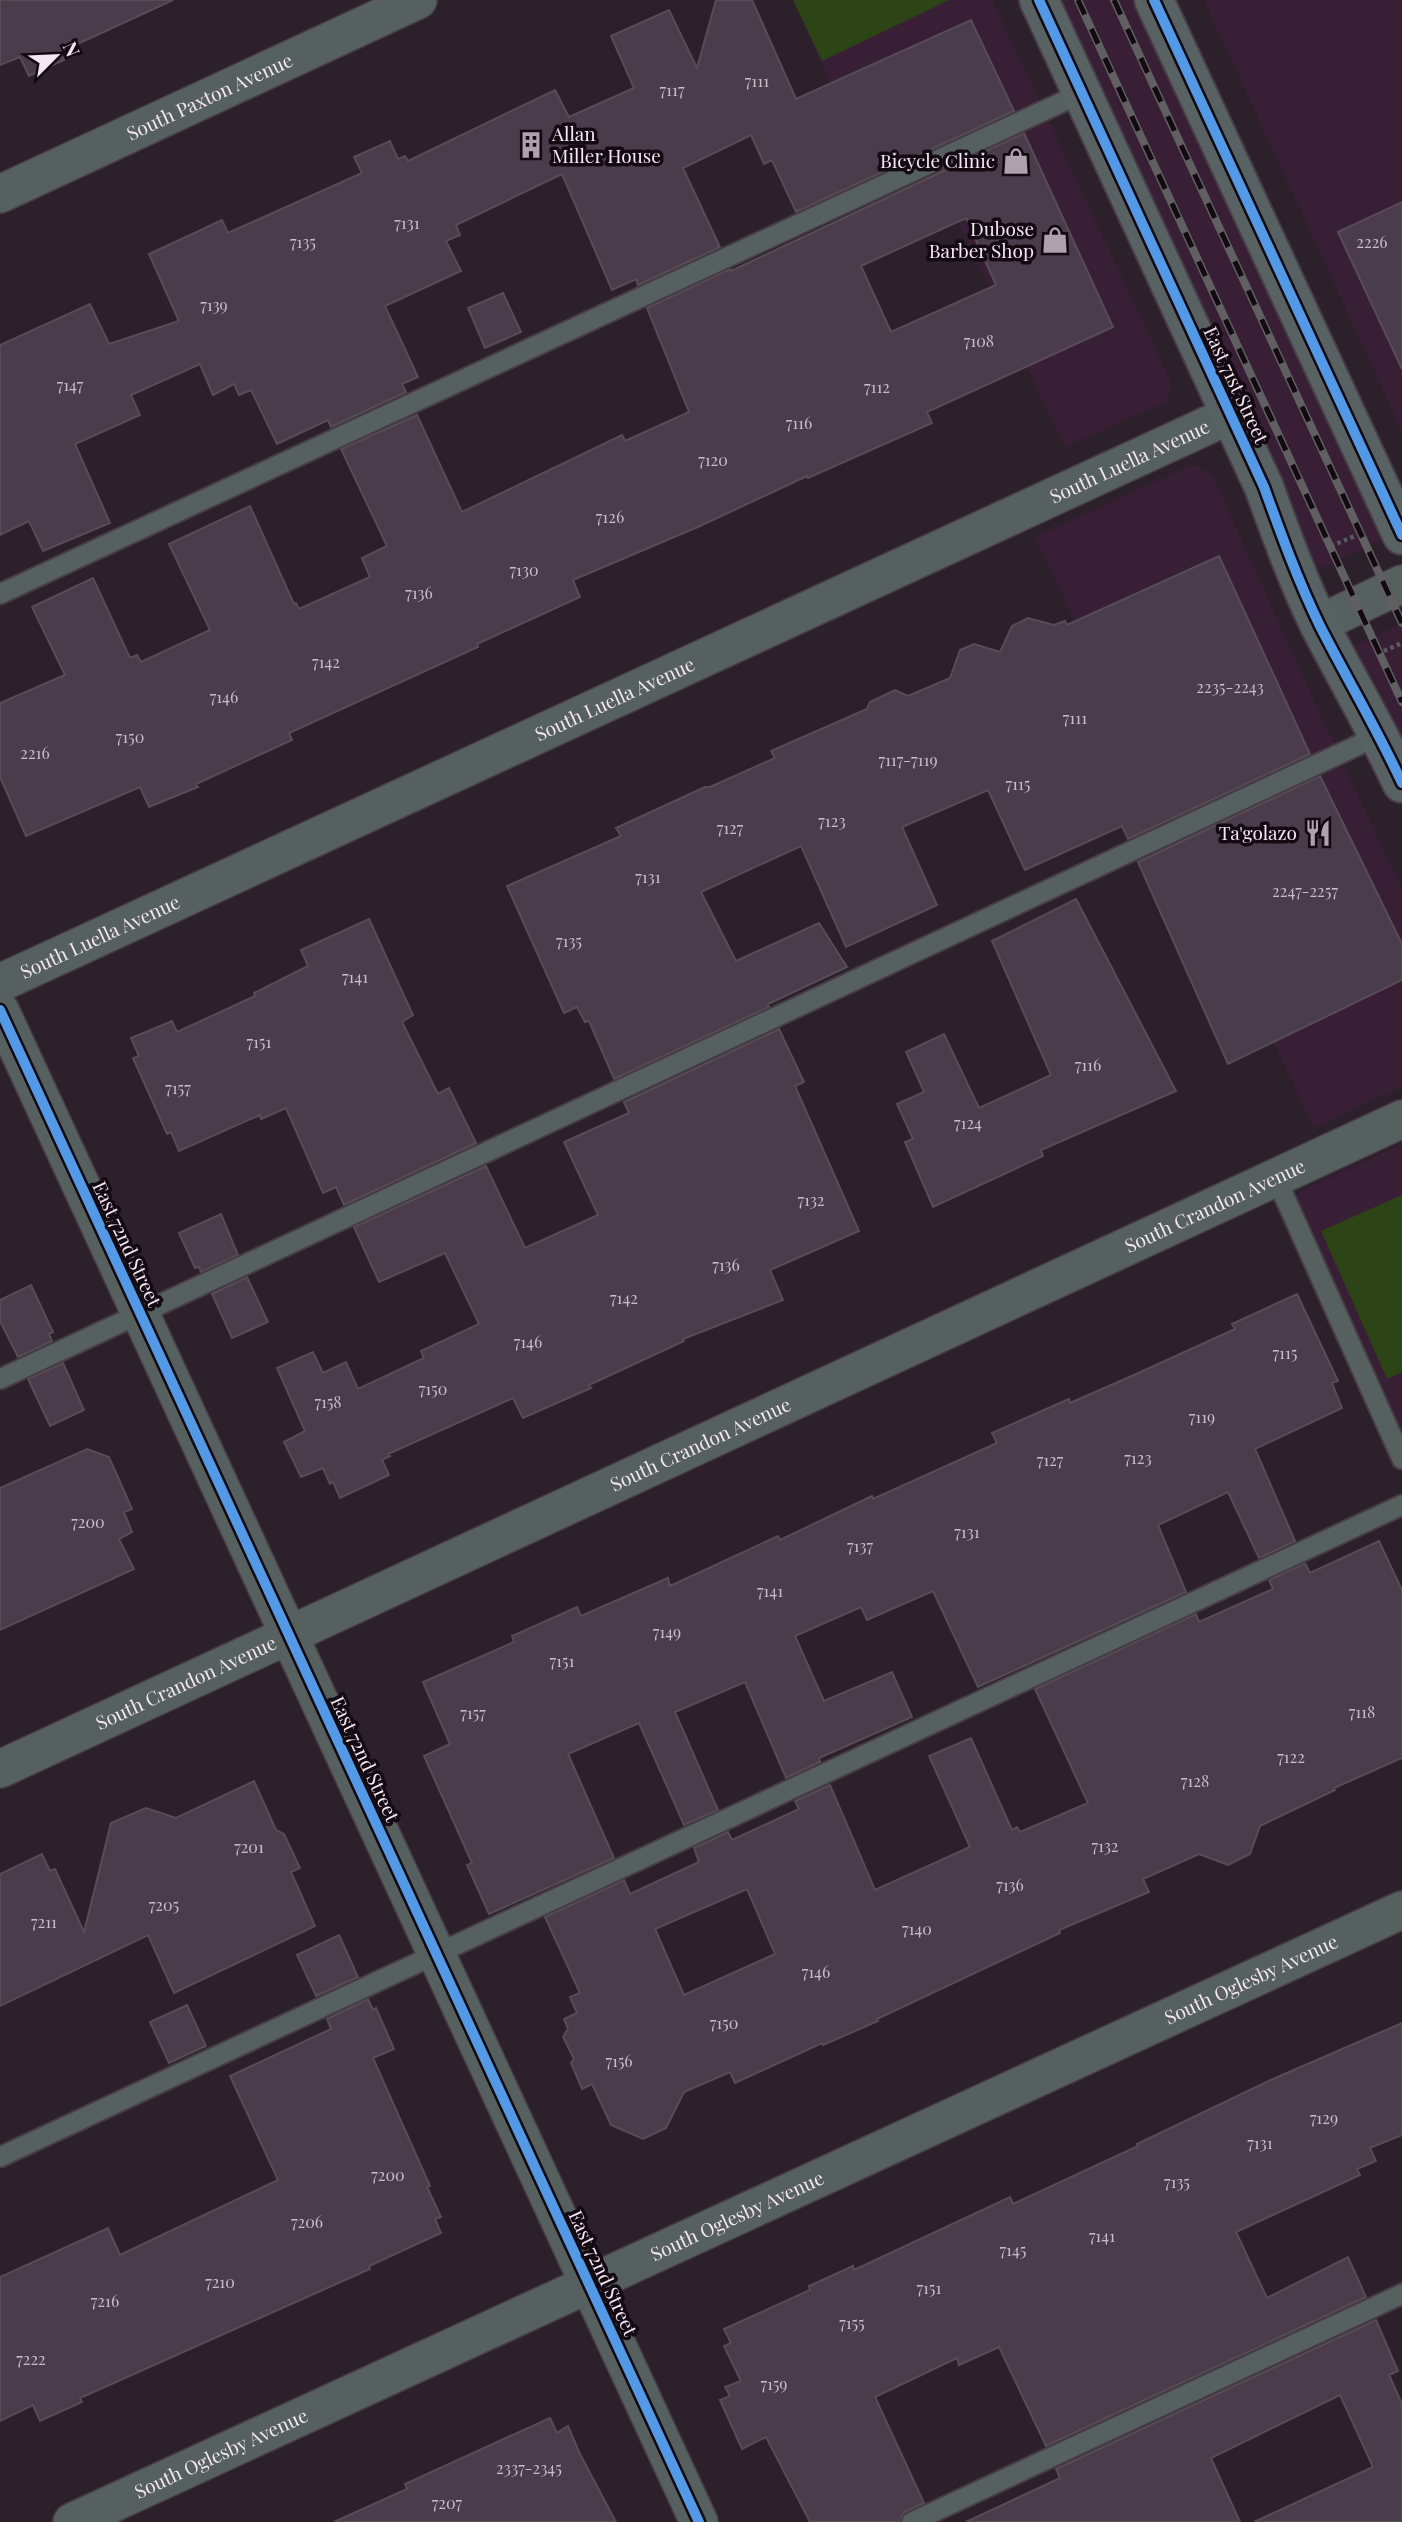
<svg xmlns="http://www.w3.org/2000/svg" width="1402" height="2522" font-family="'Playfair Display',serif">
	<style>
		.built { fill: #381f36 }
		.green { fill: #2d4416 }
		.building { fill: #4a3c4b; stroke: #574d56; stroke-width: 2; fill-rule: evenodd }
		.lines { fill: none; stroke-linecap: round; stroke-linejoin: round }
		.lane-casing { stroke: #473d46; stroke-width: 23 }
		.street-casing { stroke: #473d46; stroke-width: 40 }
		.secondary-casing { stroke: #473d46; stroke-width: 42 }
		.path { stroke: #5a5b5d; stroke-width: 4.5; stroke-dasharray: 3.5 3.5; stroke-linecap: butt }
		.lane { stroke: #56605e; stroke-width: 19 }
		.street { stroke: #56605e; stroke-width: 37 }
		.secondary { stroke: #596262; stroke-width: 38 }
		.rail-casing { stroke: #606063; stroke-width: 8 }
		.rail { stroke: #130a12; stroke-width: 5; stroke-dasharray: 16; stroke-linecap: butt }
		.cycleway-casing { stroke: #130a12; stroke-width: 15 }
		.cycleway { stroke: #5399e6; stroke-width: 10 }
		.labels { text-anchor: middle; stroke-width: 7; stroke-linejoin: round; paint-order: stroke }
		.number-label { font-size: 16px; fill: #cabcc9 }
		.street-label { font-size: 19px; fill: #f5e6f3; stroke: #130a12 }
		.poi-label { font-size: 19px; fill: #f5e6f3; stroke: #130a12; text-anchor: end }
	</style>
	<rect width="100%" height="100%" fill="#2c212b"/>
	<path class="built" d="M 793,0 L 992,0 L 1171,382 L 1166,402 L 1065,447 L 931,164 L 878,189 Z
		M 1059,0 L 1138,0 L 1386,537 L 1318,570 L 1262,439 Z
		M 1204,0 L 1402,0 L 1402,431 Z
		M 1196,465 L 1213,476 L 1309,690 L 1402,889 L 1402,1087 L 1314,1128 L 1035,537 L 1189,466 Z
		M 1402,623 L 1402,743 L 1352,647 Z
		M 1402,1144 L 1402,1459 L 1285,1199 Z"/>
	<path class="green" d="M 793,0 L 949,0 L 822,61 Z
		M 1402,1195 L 1402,1372 L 1387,1379 L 1321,1231 Z"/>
	<path class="building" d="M 0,0 L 173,0 L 60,52 L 64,60 L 29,76 L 20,57 L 0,65 Z
		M 716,0 L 752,0 L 796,99 L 971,20 L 1014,111 L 796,212 L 772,160 L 764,164 L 751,135 L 683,168 L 720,247 L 638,285 L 636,279 L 612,290 L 562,174 L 456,225 L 460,235 L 446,241 L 461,271 L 385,306 L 418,377 L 402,384 L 406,392 L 331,427 L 328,420 L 277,444 L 251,390 L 239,395 L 234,384 L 213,395 L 200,364 L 131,395 L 140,415 L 75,444 L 110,523 L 43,551 L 29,521 L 0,535 L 0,345 L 90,304 L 109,344 L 179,321 L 149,254 L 222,220 L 228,233 L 362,173 L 354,157 L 390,141 L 398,159 L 405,156 L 408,161 L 555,90 L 569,117 L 634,88 L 611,36 L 669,10 L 697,68 Z
		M 1024,133 L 1113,327 L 927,412 L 932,423 L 808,478 L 807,476 L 700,526 L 573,580 L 580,597 L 477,644 L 478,647 L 289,733 L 292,740 L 196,784 L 198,787 L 149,807 L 140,787 L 26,836 L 0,777 L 0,703 L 65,675 L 32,607 L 93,578 L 130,658 L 137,655 L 141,662 L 210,630 L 169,544 L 250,506 L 294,604 L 296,603 L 299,609 L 370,577 L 362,558 L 387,546 L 341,449 L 417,415 L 462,512 L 622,435 L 625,441 L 689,412 L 647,308 L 730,269 L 731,271 ZM 966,218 L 996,285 L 891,332 L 861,266 Z
		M 1402,202 L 1402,369 L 1338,232 Z
		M 503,293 L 521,332 L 485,348 L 468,308 Z
		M 1219,556 L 1310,754 L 1128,839 L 1122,826 L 1025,870 L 988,790 L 902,827 L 937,905 L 846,947 L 801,846 L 701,892 L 736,961 L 819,923 L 847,967 L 768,1004 L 769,1007 L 614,1079 L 589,1021 L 585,1022 L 577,1007 L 564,1013 L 507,886 L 621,836 L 616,828 L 705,787 L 710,787 L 775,758 L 771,751 L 867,709 L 870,702 L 895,690 L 908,696 L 950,678 L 960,650 L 974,644 L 1000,652 L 1012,626 L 1028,618 L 1054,625 L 1065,621 L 1067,625 Z
		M 1320,776 L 1402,944 L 1402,980 L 1228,1064 L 1138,862 Z
		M 1076,899 L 1176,1091 L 1041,1150 L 1043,1156 L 933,1207 L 905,1142 L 913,1139 L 897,1104 L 924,1092 L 906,1052 L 944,1034 L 979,1108 L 1051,1075 L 992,941 Z
		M 369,919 L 413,1015 L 402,1022 L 438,1094 L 449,1088 L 476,1143 L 344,1205 L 336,1187 L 323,1193 L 286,1108 L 261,1119 L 260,1115 L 179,1151 L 171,1132 L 167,1134 L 133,1058 L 139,1056 L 131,1038 L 172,1021 L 177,1032 L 255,996 L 254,993 L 308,966 L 301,950 Z
		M 779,1029 L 804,1082 L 795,1086 L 859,1231 L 770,1270 L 783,1300 L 683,1339 L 684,1341 L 589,1385 L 591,1388 L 523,1418 L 513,1398 L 388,1454 L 390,1456 L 382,1460 L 389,1475 L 340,1498 L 333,1482 L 330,1484 L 323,1468 L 301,1477 L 284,1442 L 305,1431 L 277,1368 L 313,1352 L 323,1373 L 346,1362 L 358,1389 L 424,1358 L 421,1351 L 479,1324 L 445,1253 L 379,1282 L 354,1227 L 486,1166 L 525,1248 L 598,1215 L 564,1142 L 629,1113 L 624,1102 Z
		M 221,1214 L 238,1255 L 201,1272 L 199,1267 L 195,1268 L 179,1233 Z
		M 247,1277 L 268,1322 L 232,1338 L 212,1294 Z
		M 31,1285 L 53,1332 L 49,1334 L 52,1341 L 18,1357 L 0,1321 L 0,1300 Z
		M 1297,1294 L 1338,1381 L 1332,1383 L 1342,1408 L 1255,1449 L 1295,1541 L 1259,1558 L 1228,1492 L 1158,1525 L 1186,1592 L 978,1687 L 933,1591 L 867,1620 L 861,1607 L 795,1636 L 824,1701 L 892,1672 L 912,1717 L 819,1758 L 820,1762 L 786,1778 L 745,1682 L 675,1712 L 718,1810 L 684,1825 L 639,1723 L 568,1754 L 614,1858 L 489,1914 L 467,1865 L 472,1863 L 424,1756 L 450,1744 L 423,1682 L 514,1642 L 512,1636 L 577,1607 L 581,1616 L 668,1578 L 670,1586 L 778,1536 L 780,1540 L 872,1496 L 873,1499 L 997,1443 L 992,1433 L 1069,1399 L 1070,1403 L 1134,1375 L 1235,1329 L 1232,1324 Z
		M 63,1363 L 84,1410 L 50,1426 L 28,1379 Z
		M 87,1449 L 109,1457 L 132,1509 L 124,1512 L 132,1532 L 119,1539 L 134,1569 L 0,1630 L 0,1488 Z
		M 1379,1541 L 1402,1590 L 1402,1758 L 1334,1788 L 1335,1790 L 1260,1826 L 1250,1854 L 1228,1865 L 1199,1854 L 1143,1879 L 1149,1892 L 1059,1930 L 1060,1933 L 877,2019 L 878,2021 L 823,2045 L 822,2043 L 735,2083 L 730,2072 L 684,2092 L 666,2128 L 643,2139 L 611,2125 L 592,2084 L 582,2089 L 571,2063 L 574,2059 L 563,2037 L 568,2029 L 564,2019 L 577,2013 L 570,1997 L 580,1993 L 545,1917 L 624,1880 L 630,1894 L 699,1862 L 694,1848 L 728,1832 L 732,1840 L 799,1809 L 795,1801 L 830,1785 L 875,1890 L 970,1847 L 929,1756 L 971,1738 L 1012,1830 L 1017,1827 L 1020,1832 L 1088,1803 L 1035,1689 L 1196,1614 L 1199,1622 L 1273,1589 L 1269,1580 L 1305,1563 L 1310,1573 ZM 747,1889 L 775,1954 L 684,1995 L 655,1929 Z
		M 254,1781 L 276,1830 L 284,1834 L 300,1868 L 291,1872 L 315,1926 L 174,1993 L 148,1935 L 0,2006 L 0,1874 L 42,1854 L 50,1871 L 55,1869 L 84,1932 L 111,1823 L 146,1808 L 176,1818 Z
		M 339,1935 L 358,1977 L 316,1996 L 297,1955 Z
		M 368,1999 L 373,2010 L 376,2008 L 394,2049 L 373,2058 L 430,2186 L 427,2187 L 441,2217 L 435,2219 L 441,2233 L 369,2266 L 370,2269 L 80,2398 L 82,2402 L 40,2421 L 33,2405 L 0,2421 L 0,2277 L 108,2228 L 120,2255 L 278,2180 L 230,2076 L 331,2029 L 327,2019 Z
		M 187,2005 L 206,2046 L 169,2063 L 150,2022 Z
		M 1402,2023 L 1402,2135 L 1370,2148 L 1376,2161 L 1357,2169 L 1360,2175 L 1236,2232 L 1267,2298 L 1348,2257 L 1366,2297 L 1046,2446 L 999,2347 L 959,2365 L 957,2358 L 875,2397 L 924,2503 L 906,2511 L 902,2516 L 900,2522 L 810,2522 L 766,2437 L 742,2449 L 720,2400 L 730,2396 L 725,2387 L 741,2381 L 724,2346 L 731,2343 L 724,2329 L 810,2290 L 809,2286 L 853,2266 L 854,2270 L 1010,2197 L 1013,2204 L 1138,2146 L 1137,2144 L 1273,2079 Z
		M 1376,2320 L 1398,2371 L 1389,2375 L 1402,2404 L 1402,2522 L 1254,2522 L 1373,2467 L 1340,2395 L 1211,2458 L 1240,2522 L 966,2522 L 1060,2478 L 1056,2469 Z
		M 550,2418 L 557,2433 L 568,2426 L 580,2454 L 616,2522 L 334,2522 L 407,2489 L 405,2484 Z"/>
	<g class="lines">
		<defs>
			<path id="lane" d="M 0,594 L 1082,93
				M 1276,1178 L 1402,1459
				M 0,1379 L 1380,735
				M 0,2157 L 1402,1505
				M 912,2522 L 1402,2294"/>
			<g id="street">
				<path id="s1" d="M 0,194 L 418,0"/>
				<path d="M 1319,624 L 1402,584"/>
				<path id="s2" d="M 0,983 L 1230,415"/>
				<path d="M 0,1010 L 699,2522"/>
				<path id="s3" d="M 0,1769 L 1402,1119"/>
				<path id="s4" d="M 72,2522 L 1402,1910"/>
			</g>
			<path id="secondary" d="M 1039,0 L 1264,487 C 1281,534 1298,581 1320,626 C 1347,679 1377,729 1402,783
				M 1154,0 L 1402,535"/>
		</defs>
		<use href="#lane" class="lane-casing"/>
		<use href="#street" class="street-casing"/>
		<use href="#secondary" class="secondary-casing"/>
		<path class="path" d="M 1331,546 L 1355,536
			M 1384,651 L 1402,643"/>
		<use href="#lane" class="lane"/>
		<use href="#street" class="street"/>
		<use href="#secondary" class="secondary"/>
		<defs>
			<path id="rail" d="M 1078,0 L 1402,702
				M 1114,0 L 1402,623"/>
		</defs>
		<use href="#rail" class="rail-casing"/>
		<use href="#rail" class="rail"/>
		<defs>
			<path id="cycleway" d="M 1039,0 L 1264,487 C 1281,534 1298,581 1320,626 C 1347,679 1377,729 1402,783
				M 1154,0 L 1402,535
				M 0,1010 L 699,2522"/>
		</defs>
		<use href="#cycleway" class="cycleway-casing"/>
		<use href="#cycleway" class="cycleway"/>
	</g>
	<defs>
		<symbol id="building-bare" viewBox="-9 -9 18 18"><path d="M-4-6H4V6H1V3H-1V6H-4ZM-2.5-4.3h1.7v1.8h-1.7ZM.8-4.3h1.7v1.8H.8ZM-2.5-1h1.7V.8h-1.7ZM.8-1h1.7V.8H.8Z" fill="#afa1ad" stroke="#130a12" stroke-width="2.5" paint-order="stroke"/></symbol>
		<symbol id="shop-bare" viewBox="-9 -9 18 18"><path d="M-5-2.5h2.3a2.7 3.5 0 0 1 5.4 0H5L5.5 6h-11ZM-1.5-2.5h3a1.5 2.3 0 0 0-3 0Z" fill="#afa1ad" stroke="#130a12" stroke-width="2.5" paint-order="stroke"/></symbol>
		<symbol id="restaurant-bare" viewBox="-9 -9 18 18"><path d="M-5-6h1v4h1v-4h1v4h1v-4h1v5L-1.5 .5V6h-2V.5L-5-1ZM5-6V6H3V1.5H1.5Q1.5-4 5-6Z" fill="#afa1ad" stroke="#130a12" stroke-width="2.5" paint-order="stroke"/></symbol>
	</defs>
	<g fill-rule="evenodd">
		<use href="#building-bare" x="512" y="126" width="38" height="38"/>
		<use href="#shop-bare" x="997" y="142" width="38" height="38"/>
		<use href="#shop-bare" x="1036" y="221" width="38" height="38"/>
		<use href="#restaurant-bare" x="1299" y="814" width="38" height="38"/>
	</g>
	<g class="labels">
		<g class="number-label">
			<text x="757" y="87">7111</text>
			<text x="672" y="96">7117</text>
			<text x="407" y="229">7131</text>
			<text x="303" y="248">7135</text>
			<text x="1372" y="248">2226</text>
			<text x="214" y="311">7139</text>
			<text x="979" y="347">7108</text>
			<text x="70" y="391">7147</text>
			<text x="877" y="393">7112</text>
			<text x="799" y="429">7116</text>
			<text x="713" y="466">7120</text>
			<text x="610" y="523">7126</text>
			<text x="524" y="576">7130</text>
			<text x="419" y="599">7136</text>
			<text x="326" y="668">7142</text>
			<text x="1230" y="693">2235-2243</text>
			<text x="224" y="703">7146</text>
			<text x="1075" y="724">7111</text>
			<text x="130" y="743">7150</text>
			<text x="35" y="759">2216</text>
			<text x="908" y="766">7117-7119</text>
			<text x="1018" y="790">7115</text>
			<text x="832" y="827">7123</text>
			<text x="730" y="834">7127</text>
			<text x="648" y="883">7131</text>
			<text x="1305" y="897">2247-2257</text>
			<text x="569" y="947">7135</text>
			<text x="355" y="983">7141</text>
			<text x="259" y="1048">7151</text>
			<text x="1088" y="1071">7116</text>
			<text x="178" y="1094">7157</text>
			<text x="968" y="1129">7124</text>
			<text x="811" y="1206">7132</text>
			<text x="726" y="1271">7136</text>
			<text x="624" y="1304">7142</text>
			<text x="528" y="1348">7146</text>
			<text x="1285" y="1359">7115</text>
			<text x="433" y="1395">7150</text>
			<text x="328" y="1408">7158</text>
			<text x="1202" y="1423">7119</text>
			<text x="1138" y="1464">7123</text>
			<text x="1050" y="1466">7127</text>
			<text x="88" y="1528">7200</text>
			<text x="967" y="1538">7131</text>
			<text x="860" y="1552">7137</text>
			<text x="770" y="1597">7141</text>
			<text x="667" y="1638">7149</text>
			<text x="562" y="1667">7151</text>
			<text x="1362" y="1718">7118</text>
			<text x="473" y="1719">7157</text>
			<text x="1291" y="1763">7122</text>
			<text x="1195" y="1787">7128</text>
			<text x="1105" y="1852">7132</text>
			<text x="249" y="1853">7201</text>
			<text x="1010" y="1891">7136</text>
			<text x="164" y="1911">7205</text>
			<text x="44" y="1928">7211</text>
			<text x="917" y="1935">7140</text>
			<text x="816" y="1978">7146</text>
			<text x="724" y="2029">7150</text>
			<text x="619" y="2067">7156</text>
			<text x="1324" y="2124">7129</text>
			<text x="1260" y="2149">7131</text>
			<text x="388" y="2181">7200</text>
			<text x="1177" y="2188">7135</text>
			<text x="307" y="2228">7206</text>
			<text x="1102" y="2242">7141</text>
			<text x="1013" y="2256">7145</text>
			<text x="220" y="2288">7210</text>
			<text x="929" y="2294">7151</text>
			<text x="105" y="2307">7216</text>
			<text x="852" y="2329">7155</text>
			<text x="31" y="2365">7222</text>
			<text x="774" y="2390">7159</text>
			<text x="529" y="2474">2337-2345</text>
			<text x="447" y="2509">7207</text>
		</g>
		<g class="street-label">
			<text dy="7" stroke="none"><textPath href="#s1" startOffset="231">South Paxton Avenue</textPath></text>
			<text transform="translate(1236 385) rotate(65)" y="7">East 71st Street</text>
			<text dy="7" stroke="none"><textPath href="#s2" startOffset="1244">South Luella Avenue</textPath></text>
			<text dy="7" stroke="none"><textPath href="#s2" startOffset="677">South Luella Avenue</textPath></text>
			<text dy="7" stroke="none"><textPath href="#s2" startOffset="110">South Luella Avenue</textPath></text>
			<text dy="7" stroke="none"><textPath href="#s3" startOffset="1339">South Crandon Avenue</textPath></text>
			<text transform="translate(127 1244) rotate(65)" y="7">East 72nd Street</text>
			<text dy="7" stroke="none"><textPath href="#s3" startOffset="772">South Crandon Avenue</textPath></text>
			<text dy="7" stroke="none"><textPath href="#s3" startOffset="205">South Crandon Avenue</textPath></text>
			<text transform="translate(365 1759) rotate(65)" y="7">East 72nd Street</text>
			<text dy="7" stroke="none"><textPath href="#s4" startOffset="1298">South Oglesby Avenue</textPath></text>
			<text dy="7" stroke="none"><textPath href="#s4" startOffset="732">South Oglesby Avenue</textPath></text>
			<text transform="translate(603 2273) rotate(65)" y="7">East 72nd Street</text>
			<text dy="7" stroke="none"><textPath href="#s4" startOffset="164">South Oglesby Avenue</textPath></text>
		</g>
		<g class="poi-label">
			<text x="552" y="141" text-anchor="start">Allan<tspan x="552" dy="22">Miller House</tspan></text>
			<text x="995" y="168">Bicycle Clinic</text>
			<text x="1034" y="236">Dubose<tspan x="1034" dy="22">Barber Shop</tspan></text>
			<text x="1297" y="840">Ta'golazo</text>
		</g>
	</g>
	<g transform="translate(56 56) rotate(66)" stroke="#130a12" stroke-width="5" paint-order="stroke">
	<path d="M0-5L12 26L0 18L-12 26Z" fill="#f5e6f3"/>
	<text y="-10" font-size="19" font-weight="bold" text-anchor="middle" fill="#f5e6f3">N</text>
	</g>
</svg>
